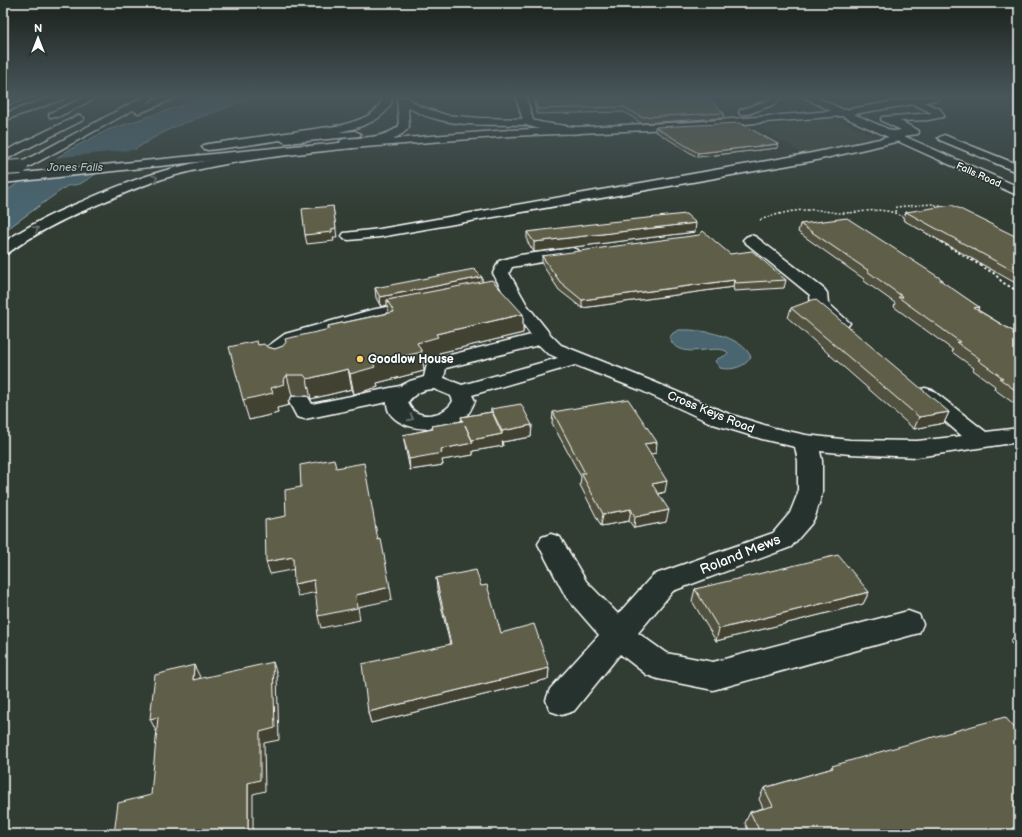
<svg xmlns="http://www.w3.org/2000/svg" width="1022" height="837" font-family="'Balsamiq Sans',sans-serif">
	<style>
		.built { fill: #3e463a }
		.water { fill: #4a656f; stroke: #92a3a9 }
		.pier { fill: #313c33 }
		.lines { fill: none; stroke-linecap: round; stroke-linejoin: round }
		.minor-casing { stroke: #fff; stroke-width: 3 }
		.major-casing { stroke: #fff; stroke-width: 3 }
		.highway-casing { stroke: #fff; stroke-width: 3 }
		.path-far1 { stroke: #fff; stroke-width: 1.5; stroke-dasharray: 2 2; stroke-linecap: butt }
		.path { stroke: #fff; stroke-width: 2; stroke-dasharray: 2.5 2.5; stroke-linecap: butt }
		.minor { fill: #26332d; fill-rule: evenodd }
		.major { fill: #26332d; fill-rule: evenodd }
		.highway { fill: #26332d; fill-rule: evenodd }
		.tram { stroke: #fff; stroke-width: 1 }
		.major-bridge-casing { stroke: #fff; stroke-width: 16; stroke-linecap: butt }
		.major-bridge { stroke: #26332d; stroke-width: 14 }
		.wall { fill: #51513f; stroke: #fff }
		.shaded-wall { fill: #424233; stroke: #fff }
		.building { fill: #5e5e49; stroke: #fff }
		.oneway { stroke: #727a76 }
		.poi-dot { fill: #ffd166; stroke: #26332d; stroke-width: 1.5 }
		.labels { text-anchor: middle; stroke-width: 3; stroke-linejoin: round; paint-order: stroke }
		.far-street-label { font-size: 10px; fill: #fff; stroke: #26332d }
		.far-water-label { font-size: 11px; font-style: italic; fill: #aebabe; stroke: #26332d }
		.poi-label { font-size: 12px; font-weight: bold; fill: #fff; stroke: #26332d; text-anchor: start }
		.street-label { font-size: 12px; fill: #fff; stroke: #26332d }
		.near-street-label { font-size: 14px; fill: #fff; stroke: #26332d }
	</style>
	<rect width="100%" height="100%" fill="#313c33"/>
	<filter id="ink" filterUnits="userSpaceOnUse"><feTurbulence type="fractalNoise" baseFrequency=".025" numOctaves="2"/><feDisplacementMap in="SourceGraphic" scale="8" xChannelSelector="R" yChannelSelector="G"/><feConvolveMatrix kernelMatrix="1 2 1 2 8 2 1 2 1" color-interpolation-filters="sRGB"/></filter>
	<g filter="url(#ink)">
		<path class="built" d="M 830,119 L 841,121 L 885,141 L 808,157 L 758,127 Z"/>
		<path class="water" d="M 207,97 L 254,97 L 174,127 L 153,138 L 80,184 L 67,186 L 3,232 L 3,193 L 69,150 L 108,130 Z
			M 679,330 C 701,329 741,335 751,357 C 745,367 731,371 720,368 L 715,361 C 718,357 724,358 728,353 L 726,351 C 713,344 675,362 670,337 L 673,333 Z"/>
		<path class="pier" d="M 140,149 L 101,173 L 17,182 L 54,158 Z"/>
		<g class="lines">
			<defs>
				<path id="minor" d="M 516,97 L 526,97 L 533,120 C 544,125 583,126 586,130 C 579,139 535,129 524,124 Z
					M 914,98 L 940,109 L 944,115 L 943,117 L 928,120 L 900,121 L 918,130 L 919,132 L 918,134 L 904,136 L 906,138 L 904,140 L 900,141 L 812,161 L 380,237 L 349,240 L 344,239 L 342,236 L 344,233 L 380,229 L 812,153 L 889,137 L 884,134 L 886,132 L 901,130 L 882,121 L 881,119 L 882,117 L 932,113 L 911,103 L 909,101 L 911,99 Z
					M 944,135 L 1019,165 L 1019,173 L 940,140 L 938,138 Z
					M 751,235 L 756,237 L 824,289 L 827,293 L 828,303 L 850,323 L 847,327 C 833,330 824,318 814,309 L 811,305 L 810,295 L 746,243 L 743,240 L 746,237 Z
					M 572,248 L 578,250 L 580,253 L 578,256 L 512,267 L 509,273 L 527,305 L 550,334 L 561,345 L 654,382 L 729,414 L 774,428 L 806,435 L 850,440 L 917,441 L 962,436 L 918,398 L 914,394 L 918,390 L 925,388 L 932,390 L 986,432 L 1019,428 L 1019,442 L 917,457 L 850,454 L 820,451 L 822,461 L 822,493 L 815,517 L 811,524 L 791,547 L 673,591 L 638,633 L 666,653 L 713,662 L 908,611 L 919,615 L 923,624 L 919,633 L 713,690 L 658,679 L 647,675 L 620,654 L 574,711 L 562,715 L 550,711 L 546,700 L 550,689 L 599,635 L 566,597 L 538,544 L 542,537 L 551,534 L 560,537 L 586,581 L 618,614 L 653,575 L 773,533 L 790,513 L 798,493 L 798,461 L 795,447 L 762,439 L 713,424 L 640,390 L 575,365 L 472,395 L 475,401 C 472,406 471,411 467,415 C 452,432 408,434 392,416 C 388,412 387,406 387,402 L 305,419 L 297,417 L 289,402 L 292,397 L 300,396 L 308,397 L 312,404 L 400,386 L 410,381 L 424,377 L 427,364 L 430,360 L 531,335 L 510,306 L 493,273 L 499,261 L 520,255 ZM 539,345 L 547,353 L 558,358 L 462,385 L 444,378 L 446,368 ZM 434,389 L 451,396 L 453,401 C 445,417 414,422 408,402 C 415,393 423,389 434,389 Z
					M 417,301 L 423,302 L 426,306 L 423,310 L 380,319 L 299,342 L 284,352 L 289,361 L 286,365 L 279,367 L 272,365 L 264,351 L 267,347 L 285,334 L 371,310 Z"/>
				<path id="major" d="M 771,97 L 781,97 L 775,104 L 748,114 L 740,114 L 739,112 L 740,110 L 769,100 Z
					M 803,97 L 816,97 L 844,110 L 919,97 L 942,97 L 937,100 L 854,114 L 1019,187 L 1019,196 L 842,116 L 693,128 L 510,136 L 338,149 L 334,148 L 332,146 L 334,144 L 338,143 L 510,130 L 693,122 L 831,111 Z
					M 355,131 L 361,134 L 359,136 L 286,143 L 280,140 L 286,137 Z
					M 304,145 L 308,146 L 310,148 L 308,150 L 3,183 L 3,175 Z"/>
				<path id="highway" d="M 51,97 L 65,97 L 63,99 L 3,121 L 3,114 Z
					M 85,97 L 98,97 L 58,117 L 50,117 L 49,115 L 50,113 Z
					M 143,97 L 155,97 L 145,104 L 161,97 L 175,97 L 173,99 L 142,112 L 138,113 L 133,110 L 3,181 L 3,172 Z
					M 382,97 L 392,97 C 389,133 313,135 287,139 C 261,143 234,147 208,150 L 204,149 L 202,147 L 204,145 L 208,144 L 343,125 C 358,120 380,115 382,97 Z
					M 397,97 L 407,97 L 419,106 L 446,115 L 479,118 L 528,119 L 533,122 L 528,125 C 489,124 442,129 408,107 L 409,127 C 400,140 382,142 367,144 L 365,146 L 361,147 C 298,154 234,159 172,176 C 144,184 117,196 90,208 C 61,220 34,234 8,253 L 3,255 L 3,243 C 27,226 54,213 81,202 C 108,190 135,179 163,171 C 221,155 280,149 340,143 L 341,140 L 345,139 C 363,137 384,139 399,126 Z
					M 79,115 L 84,118 L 83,120 L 3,161 L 3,152 Z"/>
			</defs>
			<use href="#minor" class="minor-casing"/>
			<use href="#major" class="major-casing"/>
			<use href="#highway" class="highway-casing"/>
			<path class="path-far1" d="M 895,212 L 896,207 L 932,204 L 944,207
				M 760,220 C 779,213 798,209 818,210 C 826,211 834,213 843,213 C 867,213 884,204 906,219
				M 913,225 L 943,243"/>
			<path class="path" d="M 941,242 L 995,274 L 1002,282 L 1019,292"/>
			<use href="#minor" class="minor"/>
			<use href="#major" class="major"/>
			<use href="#highway" class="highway"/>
			<path class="tram" d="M 3,107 L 33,97"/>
			<defs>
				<path id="major-bridge" d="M 3,168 L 21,167"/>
			</defs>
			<use href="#major-bridge" class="major-bridge-casing"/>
			<use href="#major-bridge" class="major-bridge"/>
		</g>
		<path class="wall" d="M 532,97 L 708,97 L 724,113 L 723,118 L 641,123 L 624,112 L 537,114 Z
			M 655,127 L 777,148 L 697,157 L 655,131 Z
			M 906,212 L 1019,238 L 1019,285 L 903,220 Z
			M 800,224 L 942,282 L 979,307 L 978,310 L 1016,333 L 1015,336 L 1019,338 L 1019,407 L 994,389 L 995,386 L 973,370 L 974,368 L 952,352 L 953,350 L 894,307 L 895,303 L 864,281 L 864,279 L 798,232 Z
			M 527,232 L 695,232 L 534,252 L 527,241 Z
			M 730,254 L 786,280 L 784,288 L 734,291 L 733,287 L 582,308 L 559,290 L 542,264 L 542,256 Z
			M 482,277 L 482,282 L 523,314 L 523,333 L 439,353 L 439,356 L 423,361 L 424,371 L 377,383 L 378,387 L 354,394 L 352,389 L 311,399 L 308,396 L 292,396 L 288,401 L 289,405 L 277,408 L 278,413 L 249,420 L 258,345 L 275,349 L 328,330 L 328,326 L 388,313 L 387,305 L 381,307 L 376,298 L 375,288 Z
			M 791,308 L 949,412 L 944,423 L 914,429 L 788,318 Z
			M 491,409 L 532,425 L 531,437 L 502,442 L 503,446 L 473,451 L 473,455 L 442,460 L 443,465 L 410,470 L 405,446 L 403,435 L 432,429 L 432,426 L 462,421 L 461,417 L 491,412 Z
			M 553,412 L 656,453 L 650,454 L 665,492 L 659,494 L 666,522 L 634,528 L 629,521 L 601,526 L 580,485 L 581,477 L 552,423 Z
			M 436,578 L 481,586 L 501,633 L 549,668 L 548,679 L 371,723 L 368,712 L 450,644 L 437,589 Z
			M 695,589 L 869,592 L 863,604 L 716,641 L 692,601 Z
			M 1019,629 L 1019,651 L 1010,642 Z
			M 832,766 L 1019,834 L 750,834 L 745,823 L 750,812 L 763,808 L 759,799 L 764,788 L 830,769 Z"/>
		<path class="shaded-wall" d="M 778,144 L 777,148 L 697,157 L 698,153 Z
			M 333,206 L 337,238 L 333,238 L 334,241 L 307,244 L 305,235 L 332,229 Z
			M 696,223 L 695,232 L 534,252 L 534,242 Z
			M 482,277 L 482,287 L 387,300 L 387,305 L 381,307 L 380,297 Z
			M 734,280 L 733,287 L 582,308 L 582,300 Z
			M 523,314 L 523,333 L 439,353 L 439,356 L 423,361 L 424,371 L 377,383 L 378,387 L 354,394 L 350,374 L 436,334 Z
			M 348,369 L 352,389 L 311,399 L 307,379 Z
			M 287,375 L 292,396 L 288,401 L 289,405 L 277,408 L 278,413 L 249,420 L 243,400 L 271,388 L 283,381 Z
			M 949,412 L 944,423 L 914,429 L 919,417 Z
			M 532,425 L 531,437 L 502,442 L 503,446 L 473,451 L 473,455 L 442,460 L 443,465 L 410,470 L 409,459 L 441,449 L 472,443 L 472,440 L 502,434 L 502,431 Z
			M 657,442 L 656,453 L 642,456 L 644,444 Z
			M 667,481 L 665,492 L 650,495 L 652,484 Z
			M 631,509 L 629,521 L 601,526 L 603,514 Z
			M 669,510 L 666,522 L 634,528 L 635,517 Z
			M 293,557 L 296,569 L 270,574 L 266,562 Z
			M 314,580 L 317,592 L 298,596 L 294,584 Z
			M 390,587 L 392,600 L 358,607 L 360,620 L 321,628 L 318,616 L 356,595 Z
			M 869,592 L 863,604 L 716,641 L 719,629 Z
			M 273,662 L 277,674 L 279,740 L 264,743 L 265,791 L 253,794 L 253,834 L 248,834 L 248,783 Z
			M 194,665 L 200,677 L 199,692 L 193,680 Z
			M 549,668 L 548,679 L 371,723 L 368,712 Z
			M 158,717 L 165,728 L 156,731 L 150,719 Z"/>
		<path class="building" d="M 534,97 L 708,97 L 724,113 L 641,117 L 624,107 L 537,109 Z
			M 740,123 L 778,144 L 698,153 L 655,127 Z
			M 952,205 L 1019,238 L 1019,274 L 906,212 Z
			M 333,206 L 336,228 L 332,229 L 332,232 L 305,235 L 302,209 Z
			M 686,214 L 696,223 L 534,242 L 527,232 L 609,222 Z
			M 847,218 L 943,280 L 940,280 L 979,307 L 974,308 L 1016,333 L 1012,334 L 1019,338 L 1019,393 L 999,378 L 1003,378 L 978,360 L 980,359 L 956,342 L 960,342 L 898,297 L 903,297 L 867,271 L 869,271 L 800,224 Z
			M 703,231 L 730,254 L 752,251 L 786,280 L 735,283 L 734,280 L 582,300 L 560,282 L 542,256 L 699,235 Z
			M 474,269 L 482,277 L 380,297 L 375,288 Z
			M 492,280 L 523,314 L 436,334 L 438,337 L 417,343 L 422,352 L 373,363 L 375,367 L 350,374 L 348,369 L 307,379 L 304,375 L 287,375 L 283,381 L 284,384 L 271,388 L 273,393 L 243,400 L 229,347 L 257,341 L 258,345 L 264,344 L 267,347 L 275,349 L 283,346 L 286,342 L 285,339 L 330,329 L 328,326 L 394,312 L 387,300 Z
			M 815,299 L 949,412 L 919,417 L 791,308 Z
			M 628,399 L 657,442 L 644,444 L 667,481 L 652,484 L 669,510 L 635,517 L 631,509 L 603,514 L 581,473 L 585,473 L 553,412 Z
			M 521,404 L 532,425 L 502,431 L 491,409 Z
			M 492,412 L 502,434 L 472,440 L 465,425 L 473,443 L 441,449 L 442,453 L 409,459 L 403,435 L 433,429 L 432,426 L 463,421 L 461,417 Z
			M 334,459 L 336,468 L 364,463 L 378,540 L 381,539 L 390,587 L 356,595 L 357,608 L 318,616 L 314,580 L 294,584 L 293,557 L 266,562 L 265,520 L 286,516 L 285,490 L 301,487 L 300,465 Z
			M 838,555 L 869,592 L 719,629 L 695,589 Z
			M 476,570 L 481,586 L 487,585 L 501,633 L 534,624 L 549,668 L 368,712 L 362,664 L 451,644 L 436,578 Z
			M 273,662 L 275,728 L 260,732 L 260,780 L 248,783 L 248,834 L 114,834 L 118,803 L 151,795 L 158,717 L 150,719 L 155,675 L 194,665 L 193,680 Z
			M 1005,717 L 1019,733 L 1019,834 L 760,834 L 761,834 L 750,812 L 773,806 L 764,788 L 833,768 L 832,766 L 876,753 Z"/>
		<defs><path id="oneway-chevron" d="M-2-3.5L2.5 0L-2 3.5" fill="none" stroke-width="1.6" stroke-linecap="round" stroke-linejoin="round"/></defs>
		<g class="oneway">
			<use href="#oneway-chevron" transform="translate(155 178) rotate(-17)"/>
			<use href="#oneway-chevron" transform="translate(36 229) rotate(-30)"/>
			<use href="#oneway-chevron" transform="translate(411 418) rotate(24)"/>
		</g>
	</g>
	<linearGradient id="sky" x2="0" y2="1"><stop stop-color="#1b211c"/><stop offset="0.45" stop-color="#48565b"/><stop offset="1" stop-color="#48565b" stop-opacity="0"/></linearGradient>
	<rect width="1022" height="214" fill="url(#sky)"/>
	<circle class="poi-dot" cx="360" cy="359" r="4"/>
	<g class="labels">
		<g class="far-street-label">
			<text transform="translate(979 174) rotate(24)" y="4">Falls Road</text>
		</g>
		<g class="far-water-label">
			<text x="75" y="171">Jones Falls</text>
		</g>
		<g class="poi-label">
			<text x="368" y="363">Goodlow House</text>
		</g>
		<g class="street-label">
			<text transform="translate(711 412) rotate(22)" y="4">Cross Keys Road</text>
		</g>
		<g class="near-street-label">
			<text transform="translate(740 554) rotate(-22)" y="5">Roland Mews</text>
		</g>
	</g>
	<rect width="1022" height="837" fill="none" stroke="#26332d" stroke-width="16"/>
	<rect x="8" y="8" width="1006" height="821" fill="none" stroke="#fff" stroke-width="1.5" filter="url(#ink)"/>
	<g transform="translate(38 38)" stroke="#26332d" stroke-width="3" paint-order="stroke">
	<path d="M0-3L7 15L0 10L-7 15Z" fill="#ffffff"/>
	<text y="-6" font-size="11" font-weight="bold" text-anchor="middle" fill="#ffffff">N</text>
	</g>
</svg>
